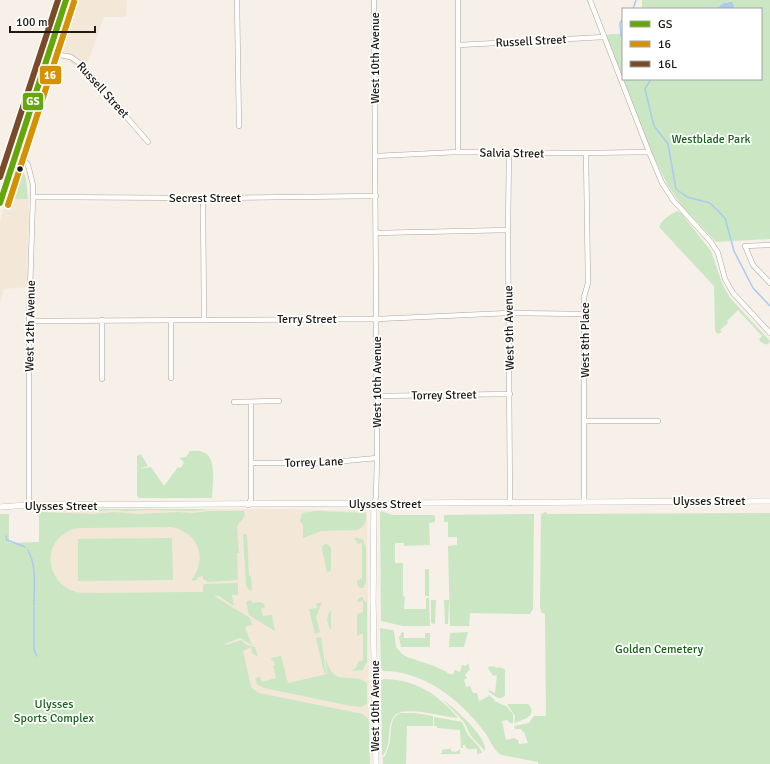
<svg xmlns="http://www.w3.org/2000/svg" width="770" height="764" font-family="Signika,sans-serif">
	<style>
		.built { fill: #f3e7d7 }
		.green { fill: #cbe6c2 }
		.water { fill: #a8cbf2 }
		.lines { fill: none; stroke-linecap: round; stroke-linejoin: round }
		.stream { stroke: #a8cbf2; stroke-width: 1.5 }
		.minor-casing { stroke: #aca7a1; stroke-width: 5.5 }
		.tertiary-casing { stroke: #aca7a1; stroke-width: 6 }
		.secondary-casing { stroke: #aca7a1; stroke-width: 7 }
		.minor { stroke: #fefdfc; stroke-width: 4.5 }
		.tertiary { stroke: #fefdfc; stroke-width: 5.5 }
		.secondary { stroke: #fefdfc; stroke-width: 6 }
		.bus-1-casing { stroke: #fff; stroke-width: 9 }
		.bus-2-casing { stroke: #fff; stroke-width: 9 }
		.bus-3-casing { stroke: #fff; stroke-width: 9 }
		.bus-1 { stroke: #64a70b; stroke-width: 6 }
		.bus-2 { stroke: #d69103; stroke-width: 6 }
		.bus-3 { stroke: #7a4b2a; stroke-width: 6 }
		.bus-dot { fill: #1e1a14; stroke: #fff; stroke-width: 1.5 }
		.labels { text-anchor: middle; stroke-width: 3.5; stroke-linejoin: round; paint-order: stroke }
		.street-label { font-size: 12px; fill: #1e1a14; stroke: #fff }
		.park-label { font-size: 12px; fill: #176417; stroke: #fff }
		.line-badge { stroke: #fff; stroke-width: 1.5 }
		.badge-label { font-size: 11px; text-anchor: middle; font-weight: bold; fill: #fff }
	</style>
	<rect width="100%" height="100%" fill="#f6f0e8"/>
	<path class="built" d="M 72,0 L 127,0 L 126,17 L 104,17 L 84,72 L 70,62 L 54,56 Z
		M 7,199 L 29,199 L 27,287 L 4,289 L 0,303 L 0,221 Z
		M 39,509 L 279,509 L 365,511 L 367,513 L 369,720 L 239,691 L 39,653 Z"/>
	<path class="green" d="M 642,0 L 770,0 L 770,239 L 716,242 L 682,206 L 668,186 L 653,155 L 623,79 L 761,79 L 761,9 L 642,9 Z
		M 611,34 L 623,34 L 623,79 L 606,35 Z
		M 19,166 L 21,166 L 26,179 L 28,199 L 8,199 Z
		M 677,211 L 681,213 L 711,251 L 722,283 L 730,298 L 770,341 L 768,344 C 763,345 761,342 759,339 L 762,336 L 738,310 L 727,321 L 728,323 L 720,330 L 722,332 L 718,334 L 715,331 L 714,286 L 659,227 C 662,219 670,215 677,211 Z
		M 190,451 C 194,451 199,450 203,452 C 218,457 212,486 212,498 L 139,498 L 137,496 L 137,456 L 141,454 L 148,466 L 139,469 L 151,467 L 164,486 L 178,467 L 181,468 L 184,462 L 179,458 L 186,457 Z
		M 39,509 L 209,509 L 193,511 L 149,510 L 127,511 L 114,510 L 89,512 Z
		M 209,511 L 244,511 L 245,516 L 237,526 L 239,553 L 237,553 L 238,580 L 207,582 L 206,580 L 203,580 L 203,576 L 198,577 L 197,580 L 191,581 C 208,559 199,532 171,527 L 78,528 C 39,536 43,587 81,593 L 203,592 L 203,585 L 205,584 L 238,583 L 238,595 L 232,595 L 234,606 L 219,596 L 214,596 L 250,618 L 252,625 L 246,626 L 245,628 L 252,645 L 240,638 L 224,644 L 227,645 L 241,640 L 247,645 L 255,647 L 258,657 L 252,653 L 251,647 L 243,651 L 251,686 L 252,688 L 259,693 L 363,714 L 369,720 L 370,764 L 0,764 L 0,514 L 9,514 L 9,543 L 39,542 L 39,512 L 93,514 L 114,512 L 137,514 L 177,512 L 193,513 Z
		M 316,511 L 366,513 C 367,521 365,527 357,530 L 321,531 L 303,538 L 303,525 L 300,521 L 302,513 Z
		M 381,511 L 393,515 L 432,515 L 435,516 L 435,522 L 429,523 L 430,545 L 404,546 L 404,543 L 395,543 L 395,563 L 403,563 L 403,596 L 405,597 L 404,609 L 426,609 L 426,598 L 429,598 L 430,626 L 403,626 L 381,621 L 380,513 Z
		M 546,512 L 547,514 L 770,513 L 770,764 L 538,764 L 538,762 L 502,755 C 495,753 490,740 486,734 C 462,701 425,671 383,671 L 381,668 L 380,628 L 392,630 L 394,631 L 396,647 L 402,654 L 407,657 L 434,666 L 447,672 L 447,673 L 453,675 L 455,670 L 460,672 L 462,665 L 466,666 L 468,663 L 470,669 L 465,675 L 467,678 L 464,680 L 466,687 L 470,686 L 473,693 L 477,693 L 479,701 L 489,696 L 486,693 L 495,700 L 494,701 L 506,706 L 513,714 L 513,723 L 510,723 L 507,720 L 502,721 L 506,740 L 514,738 L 518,740 L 519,744 L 528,743 L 524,732 L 523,732 L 521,729 L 515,729 L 514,726 L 529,723 L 534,716 L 546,716 L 545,614 L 542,613 L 540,608 L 541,514 Z
		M 534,514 L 533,609 L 530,614 L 470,613 L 469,626 L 450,626 L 448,546 L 457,545 L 457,537 L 448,537 L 448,522 L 444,522 L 444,515 Z
		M 244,534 L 247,534 L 249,575 L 251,577 L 252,591 L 248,589 L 246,585 L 243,535 Z
		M 172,538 L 173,580 L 78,581 L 78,539 Z
		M 354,538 L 358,538 L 363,540 L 366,548 L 366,582 L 363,588 L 360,588 L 357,584 L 357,581 L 362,578 L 362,543 L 358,544 Z
		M 326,544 L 329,545 L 331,548 L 331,570 L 329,572 L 327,572 L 322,549 L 323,545 Z
		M 425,569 L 429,569 L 429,596 L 425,596 Z
		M 361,597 L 363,597 L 363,599 L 367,603 L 367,662 L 363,669 L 363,670 L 351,671 L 356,668 L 358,662 L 363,660 L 363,633 L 357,636 L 357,614 L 363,612 L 363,601 L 357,602 L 358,599 Z
		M 251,600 L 252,603 L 260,602 L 264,604 L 265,607 L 261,609 L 263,616 L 272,615 L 275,630 L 273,630 L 249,615 L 246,602 Z
		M 431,600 L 436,600 L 435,624 L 431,623 Z
		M 444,600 L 449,600 L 448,624 L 445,624 Z
		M 322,602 L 316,617 L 320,632 L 315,634 L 309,609 L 317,608 L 316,604 Z
		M 330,610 L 331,611 L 331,628 L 330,630 L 327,619 Z
		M 402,632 L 404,633 L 404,638 L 425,638 L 425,633 L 430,633 L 430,647 L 401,647 L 399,637 Z
		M 468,632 L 464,647 L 449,647 L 450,633 Z
		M 321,637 L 326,673 L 324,673 L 316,638 Z
		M 325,654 C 326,659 327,665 330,669 C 338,685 358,672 367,684 L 367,703 L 362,707 L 351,706 L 264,688 L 257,684 L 255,679 L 258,677 L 260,677 L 262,682 L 276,678 L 273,666 L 275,665 L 274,661 L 272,661 L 271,658 L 281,656 L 288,683 L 327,674 Z
		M 490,666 L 496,667 L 497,669 L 498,667 L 505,669 L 505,696 C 498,701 494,695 488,691 L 489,690 L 495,693 L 497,675 L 493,676 L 488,668 Z
		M 384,679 C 415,679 439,695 458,718 C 444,718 401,703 393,718 C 386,729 392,747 382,756 L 381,680 Z
		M 442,699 C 453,707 488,737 485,751 L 471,736 L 464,722 Z
		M 507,704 L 528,704 C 539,716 522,720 514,723 L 515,716 Z
		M 401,713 L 415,713 L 433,716 L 433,726 L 407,726 L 406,764 L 383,764 L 383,757 L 385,756 C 387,751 389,746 390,741 C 392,730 389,717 401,713 Z
		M 434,717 L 462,722 L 468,735 L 479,747 L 482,753 L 477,754 L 477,749 L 467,749 L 465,745 L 463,745 L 463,748 L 461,748 L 460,730 L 437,728 L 437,726 L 434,726 Z
		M 445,749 L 451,749 L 451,751 L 456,752 L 460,749 L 460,754 L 439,754 L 442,753 L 442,750 Z"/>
	<path class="water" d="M 729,2 L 732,2 L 734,6 L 733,9 L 715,9 L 724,3 L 728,3 Z"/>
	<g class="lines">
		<path class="stream" d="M 633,9 L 636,0
			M 623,19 L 620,23 L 621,36 L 623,38
			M 651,79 L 645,89 L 654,126 L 668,144 L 676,189 L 687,197 L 710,203 L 725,218 L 734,251 L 753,288 L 770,306
			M 6,536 L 7,540 L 25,547
			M 28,550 C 37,567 34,586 34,605
			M 34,607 L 34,650 L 37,656"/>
		<defs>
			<path id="minor" d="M 237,0 L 239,126
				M 590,0 L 649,152 L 662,183 L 673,200 L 711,242 L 718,253 L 725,279 L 733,293 L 770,333
				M 459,45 L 604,37
				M 49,53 L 71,57 L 82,65 L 148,142
				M 17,150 L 28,165 L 33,185 L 33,197 L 29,321 L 29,505
				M 458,152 L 458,0
				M 509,153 L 508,230 L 510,503
				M 376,156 L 458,152 L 586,153 L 649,152
				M 33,197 L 203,198 L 376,196
				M 203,198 L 204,320
				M 376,233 L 508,230
				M 770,245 L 745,246 L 753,265 L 770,283
				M 171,320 L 171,378
				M 29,321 L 377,319 L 509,313 L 584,314
				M 102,379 L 102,320
				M 377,396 L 510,394
				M 234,402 L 279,401
				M 585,421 L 658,421
				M 251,463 L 323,463 L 377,458
				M 584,502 L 584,297 L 588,283 L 586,153
				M 374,504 L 376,497 L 377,458 L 374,0
				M 248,505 L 251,499 L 251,402"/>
			<path id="tertiary" d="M 374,504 L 373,602 L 376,764
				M 0,507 L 29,505 L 770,501"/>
			<path id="secondary" d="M 0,203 L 66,0"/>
		</defs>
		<use href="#minor" class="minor-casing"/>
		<use href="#tertiary" class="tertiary-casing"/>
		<use href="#secondary" class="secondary-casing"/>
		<use href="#minor" class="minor"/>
		<use href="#tertiary" class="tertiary"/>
		<use href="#secondary" class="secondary"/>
		<defs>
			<path id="bus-1" d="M 0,203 L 66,0"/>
			<path id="bus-2" d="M 8,205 L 74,2"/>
			<path id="bus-3" d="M 0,177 L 58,0"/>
		</defs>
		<use href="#bus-1" class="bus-1-casing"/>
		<use href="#bus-2" class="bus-2-casing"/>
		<use href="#bus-3" class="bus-3-casing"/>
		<use href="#bus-1" class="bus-1"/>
		<use href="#bus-2" class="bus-2"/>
		<use href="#bus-3" class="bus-3"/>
	</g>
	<circle class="bus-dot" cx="20" cy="169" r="3.5"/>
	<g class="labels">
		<g class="street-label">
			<text transform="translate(531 41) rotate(-3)" y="4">Russell Street</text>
			<text transform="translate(375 58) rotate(-90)" y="4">West 10th Avenue</text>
			<text transform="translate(103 90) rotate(48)" y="4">Russell Street</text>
			<text transform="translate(512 153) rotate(1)" y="4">Salvia Street</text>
			<text x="205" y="202">Secrest Street</text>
			<text x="307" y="323">Terry Street</text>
			<text transform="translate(30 326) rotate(-89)" y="4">West 12th Avenue</text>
			<text transform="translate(509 328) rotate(-91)" y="4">West 9th Avenue</text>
			<text transform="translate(585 340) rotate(-90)" y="4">West 8th Place</text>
			<text transform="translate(377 382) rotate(-90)" y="4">West 10th Avenue</text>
			<text transform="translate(444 395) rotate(-1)" y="4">Torrey Street</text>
			<text transform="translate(314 462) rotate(-2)" y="4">Torrey Lane</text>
			<text x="709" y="505">Ulysses Street</text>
			<text x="385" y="508">Ulysses Street</text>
			<text x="61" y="510">Ulysses Street</text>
			<text transform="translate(375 706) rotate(-90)" y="4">West 10th Avenue</text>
		</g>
		<g class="park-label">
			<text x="711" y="143">Westblade Park</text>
			<text x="659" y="653">Golden Cemetery</text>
			<text x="54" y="708">Ulysses<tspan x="54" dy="14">Sports Complex</tspan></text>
		</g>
	</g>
	<g class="line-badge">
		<rect x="39" y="65" width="23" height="20" rx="4" fill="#d69103"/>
		<rect x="22" y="92" width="22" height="19" rx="4" fill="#64a70b"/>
	</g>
	<g class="badge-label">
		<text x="50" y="79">16</text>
		<text x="33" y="105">GS</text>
	</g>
	<rect x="622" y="8" width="140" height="72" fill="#ffffff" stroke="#a5a3a1"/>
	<rect x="630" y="21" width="20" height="6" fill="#64a70b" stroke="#a5a3a1"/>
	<text x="658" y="28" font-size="12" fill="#1e1a14">GS</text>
	<rect x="630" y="41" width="20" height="6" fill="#d69103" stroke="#a5a3a1"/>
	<text x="658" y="48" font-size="12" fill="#1e1a14">16</text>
	<rect x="630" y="61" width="20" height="6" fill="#7a4b2a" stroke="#a5a3a1"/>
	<text x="658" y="68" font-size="12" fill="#1e1a14">16L</text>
	<path d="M10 26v6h85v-6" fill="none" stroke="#1e1a14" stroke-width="2"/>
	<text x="16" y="26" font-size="12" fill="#1e1a14" stroke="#ffffff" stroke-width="3" paint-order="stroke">100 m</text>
</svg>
